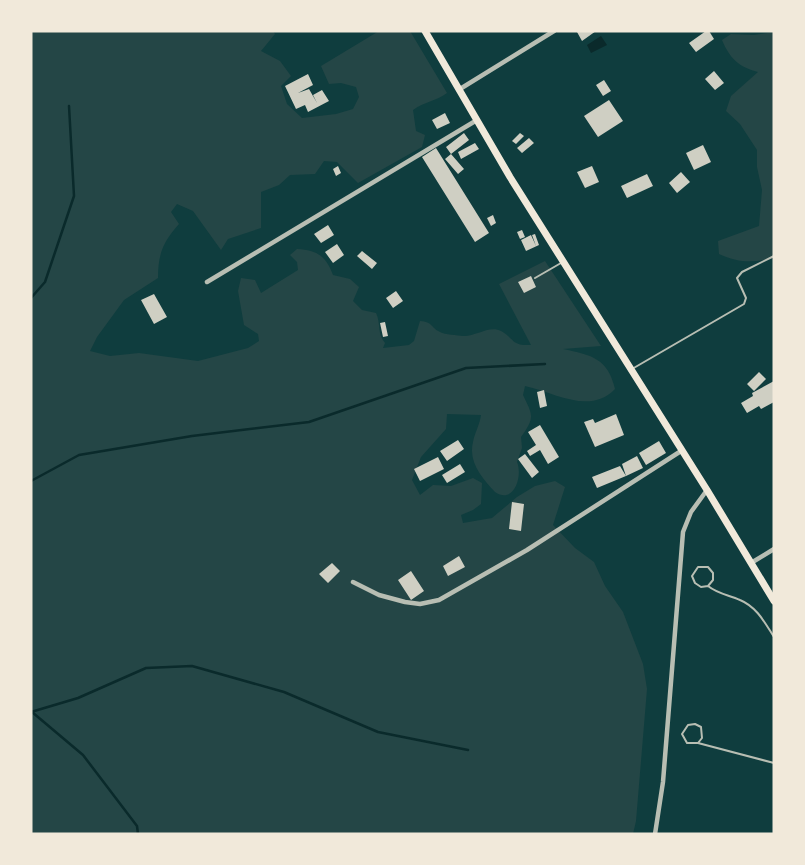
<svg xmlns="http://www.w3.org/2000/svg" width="805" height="865" font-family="Commissioner,sans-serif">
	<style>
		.green { fill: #244646 }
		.water { fill: #0a2a2b }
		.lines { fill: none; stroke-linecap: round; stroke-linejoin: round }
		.stream { stroke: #0a2a2b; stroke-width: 2.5 }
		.building { fill: #cfcfc3 }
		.service { stroke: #b8beb3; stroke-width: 2 }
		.minor { stroke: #b8beb3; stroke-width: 4.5 }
		.primary { stroke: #f1e9da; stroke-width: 7 }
	</style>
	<rect width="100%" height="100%" fill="#0f3d3e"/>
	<path class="green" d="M 31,31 L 273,31 L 275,34 L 261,51 L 280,61 L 291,76 L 281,86 L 287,104 L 302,118 L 336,114 L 353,109 L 359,97 L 356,87 L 341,83 L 329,84 L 321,66 L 379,31 L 410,31 L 447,93 C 436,101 424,102 413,110 L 416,131 L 425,135 L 422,147 L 358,183 L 337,162 L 324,161 L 315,174 L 290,175 L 279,185 L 261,192 L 261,228 L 228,239 L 221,250 L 193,211 L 177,204 L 171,212 L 179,224 C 163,242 158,254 158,278 L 124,300 L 97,337 L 90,351 L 110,356 L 139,353 L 198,361 L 248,348 L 259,341 L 258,334 L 244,325 L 238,291 L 241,278 L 255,280 L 261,293 L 298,270 L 297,262 L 290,255 L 297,249 C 317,250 326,256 333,275 L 350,279 L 359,287 L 353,301 L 362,310 L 376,313 C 381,323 377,334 385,343 L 383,348 L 409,345 L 414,341 L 420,321 C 433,322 430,327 440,332 C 445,335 457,335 463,336 C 475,337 489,325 501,331 C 515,339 511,346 531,345 L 499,284 L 545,261 L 601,346 L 563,349 C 591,355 608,358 615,389 C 590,415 556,393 525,386 L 523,395 C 533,416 535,417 521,437 L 522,448 L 517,462 C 523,476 514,505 495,492 C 482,478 468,462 473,442 C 475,432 480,424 481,415 L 447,414 L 446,429 L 421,457 L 412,480 L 420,495 L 433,485 L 451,486 L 473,478 L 482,483 L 481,504 L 473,510 L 461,515 L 463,523 L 492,518 L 517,497 L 535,486 L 555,481 L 565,487 L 553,525 L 575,548 L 594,562 L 605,586 L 623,612 L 643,664 L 647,689 L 636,821 L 633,834 L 31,834 Z
		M 774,32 L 774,258 C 754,263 738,263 719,254 L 718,241 L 759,226 L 762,190 L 757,167 L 757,150 L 740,124 L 726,111 L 731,96 L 758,72 C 739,67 730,59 722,40 L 731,34 L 754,35 Z"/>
	<path class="water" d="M 601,36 L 607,45 L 591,53 L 587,45 Z"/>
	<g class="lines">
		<path class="stream" d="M 31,298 L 45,282 L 74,196 L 69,106
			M 31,481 L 79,455 L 192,436 L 309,422 L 466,368 L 545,364
			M 31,712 L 78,698 L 146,668 L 192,666 L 284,692 L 378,732 L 468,750
			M 32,712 L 83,755 L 137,826 L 138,834"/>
	</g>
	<path class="building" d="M 578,31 L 596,31 L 582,41 L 577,32 Z
		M 706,31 L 709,31 L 714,39 L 696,52 L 689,43 Z
		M 714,71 L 724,83 L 715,90 L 705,79 Z
		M 308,74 L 313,85 L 298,93 L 309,89 L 317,103 L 313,95 L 322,90 L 329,101 L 308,112 L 305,105 L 296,109 L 285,86 Z
		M 604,80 L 611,91 L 603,96 L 596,85 Z
		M 609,100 L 623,121 L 598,137 L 584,116 Z
		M 445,113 L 450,123 L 437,129 L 432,120 Z
		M 464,133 L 469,140 L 451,154 L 446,147 Z
		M 520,133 L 524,136 L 516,144 L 512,141 Z
		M 529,138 L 534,143 L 522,153 L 517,148 Z
		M 475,143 L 479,149 L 461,159 L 458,152 Z
		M 703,145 L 711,162 L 694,170 L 686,153 Z
		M 436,148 L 489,233 L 475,242 L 422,157 Z
		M 451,154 L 464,169 L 458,174 L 445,159 Z
		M 338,166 L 341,173 L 336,176 L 333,169 Z
		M 592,166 L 599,182 L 585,188 L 577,172 Z
		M 681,172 L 690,182 L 677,193 L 669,183 Z
		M 647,174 L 653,186 L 627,198 L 621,186 Z
		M 493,215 L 496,223 L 491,226 L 487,218 Z
		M 328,225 L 334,235 L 321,243 L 314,234 Z
		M 522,230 L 525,237 L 520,239 L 517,232 Z
		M 535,234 L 539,245 L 526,251 L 521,240 L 531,235 L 536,246 L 532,235 Z
		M 337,244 L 344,255 L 333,263 L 325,252 Z
		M 362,251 L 377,263 L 372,269 L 357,256 Z
		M 531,276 L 536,287 L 524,293 L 518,282 Z
		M 396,291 L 403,301 L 393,308 L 386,298 Z
		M 154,294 L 167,317 L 154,324 L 141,300 Z
		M 385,322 L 388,336 L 383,337 L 380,323 Z
		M 759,372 L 766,379 L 754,391 L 747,384 Z
		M 774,381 L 774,402 L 761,409 L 759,406 L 747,413 L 741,403 L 753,396 L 752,393 Z
		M 544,390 L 547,406 L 540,408 L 537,392 Z
		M 616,414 L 624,435 L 595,447 L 584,422 L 593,419 L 595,423 Z
		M 540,425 L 559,457 L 548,464 L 540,450 L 530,456 L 527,451 L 536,445 L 528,432 Z
		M 458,440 L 464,449 L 447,461 L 440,451 Z
		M 659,441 L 666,453 L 646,465 L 639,453 Z
		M 525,454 L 539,472 L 532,478 L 518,459 Z
		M 637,456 L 643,468 L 626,476 L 622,464 Z
		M 438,457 L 444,469 L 420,481 L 414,469 Z
		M 460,464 L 465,472 L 447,483 L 442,475 Z
		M 620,466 L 626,476 L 597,488 L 592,477 Z
		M 512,502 L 524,504 L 521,531 L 509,529 Z
		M 459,556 L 465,567 L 448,576 L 443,566 Z
		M 332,563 L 340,571 L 328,583 L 319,574 Z
		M 411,571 L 424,591 L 411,600 L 398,580 Z"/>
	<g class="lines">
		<path class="service" d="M 535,278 L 561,263
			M 632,369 L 744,304 L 746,298 L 737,278 L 742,272 L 774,256
			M 708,586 L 713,580 L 713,573 L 708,567 L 698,567 L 692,576 L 695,583 L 701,587 L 708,586 C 718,594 729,595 740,600 C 757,607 765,623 774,637
			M 698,743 L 702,738 L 701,727 L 695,724 L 688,725 L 682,734 L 687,743 L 698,743 L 774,763"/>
		<path class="minor" d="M 460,89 L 554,31
			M 207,282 L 477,120
			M 751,563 L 774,549
			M 353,582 L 379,595 L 405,602 L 420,604 L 439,600 L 527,550 L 681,451
			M 655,834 L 663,782 L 683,532 L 691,512 L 707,490"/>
		<path class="primary" d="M 425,31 L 510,177 L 707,490 L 774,601"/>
	</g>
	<rect width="805" height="865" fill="none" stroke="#f1e9da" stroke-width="65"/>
</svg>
